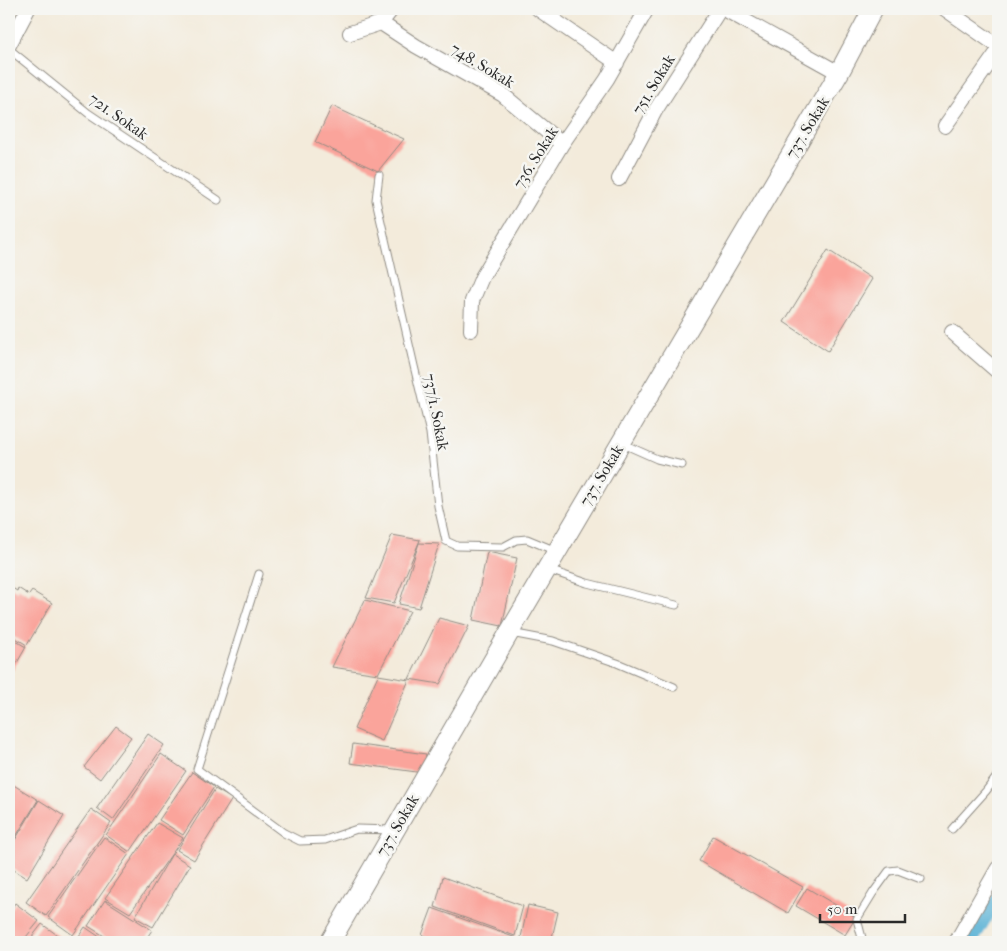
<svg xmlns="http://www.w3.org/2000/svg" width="1007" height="951" font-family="'IM FELL French Canon',serif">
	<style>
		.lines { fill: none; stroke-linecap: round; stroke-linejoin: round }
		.canal { stroke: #58b1d5; stroke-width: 12 }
		.building { fill: #faa49b }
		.lane-casing { stroke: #8f8b83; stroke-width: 9 }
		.street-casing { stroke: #8f8b83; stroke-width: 16 }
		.secondary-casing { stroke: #8f8b83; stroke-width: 21 }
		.lane { stroke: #fff; stroke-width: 7 }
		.street { stroke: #fff; stroke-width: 14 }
		.secondary { stroke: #fff; stroke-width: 19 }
		.labels { text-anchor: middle; stroke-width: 5; stroke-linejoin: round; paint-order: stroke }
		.street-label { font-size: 16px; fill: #2b2b2b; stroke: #f6f6f2 }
	</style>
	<rect width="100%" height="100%" fill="#f6f6f2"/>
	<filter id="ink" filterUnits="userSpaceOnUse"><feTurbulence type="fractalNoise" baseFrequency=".02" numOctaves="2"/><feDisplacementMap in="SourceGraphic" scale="10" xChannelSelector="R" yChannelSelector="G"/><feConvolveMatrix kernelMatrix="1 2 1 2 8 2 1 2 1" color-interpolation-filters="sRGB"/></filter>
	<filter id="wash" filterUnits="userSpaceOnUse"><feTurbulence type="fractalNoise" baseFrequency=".0096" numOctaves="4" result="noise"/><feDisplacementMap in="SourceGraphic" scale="20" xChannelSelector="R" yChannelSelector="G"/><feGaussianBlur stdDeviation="1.12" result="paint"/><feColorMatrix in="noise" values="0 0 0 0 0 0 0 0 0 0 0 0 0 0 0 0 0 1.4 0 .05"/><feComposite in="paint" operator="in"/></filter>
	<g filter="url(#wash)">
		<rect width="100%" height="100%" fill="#f3ebdb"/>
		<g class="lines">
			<path class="canal" d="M 972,942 L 998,897"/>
		</g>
		<g id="blocks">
			<path class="building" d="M 332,106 L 404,139 L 378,171 L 315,142 Z
				M 828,250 L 872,279 L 828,351 L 784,322 Z
				M 392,535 L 420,540 L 394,603 L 366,598 Z
				M 419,543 L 439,544 L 419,608 L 399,604 Z
				M 487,552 L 517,558 L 502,626 L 473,620 Z
				M 9,586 L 17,591 L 18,588 L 29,595 L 32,591 L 52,603 L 27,645 L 9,634 Z
				M 365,600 L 410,611 L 378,674 L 332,667 Z
				M 439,618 L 469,626 L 440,684 L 409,679 Z
				M 9,637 L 26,647 L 9,677 Z
				M 378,675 L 409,680 L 382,741 L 354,729 Z
				M 116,726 L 131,737 L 100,779 L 84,767 Z
				M 148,734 L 164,745 L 113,820 L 97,808 Z
				M 353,744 L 426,754 L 424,773 L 350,763 Z
				M 161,754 L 186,771 L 130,852 L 106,835 Z
				M 192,772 L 214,787 L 183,835 L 159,820 Z
				M 12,784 L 38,800 L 9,848 L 9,789 Z
				M 215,789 L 232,799 L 194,860 L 177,850 Z
				M 39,800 L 64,816 L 27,878 L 9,867 L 9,850 Z
				M 91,809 L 111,823 L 46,916 L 26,902 Z
				M 157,823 L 183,838 L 130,913 L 105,898 Z
				M 713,836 L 803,887 L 788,913 L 699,861 Z
				M 104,837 L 129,854 L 73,935 L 48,917 Z
				M 172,854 L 190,865 L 153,927 L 135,917 Z
				M 443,877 L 523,906 L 515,936 L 435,907 Z
				M 807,888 L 856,917 L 845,935 L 796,906 Z
				M 105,900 L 152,930 L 144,942 L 114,942 L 88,926 Z
				M 15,903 L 39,921 L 22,942 L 9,942 L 9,912 Z
				M 528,905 L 558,912 L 551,942 L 520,942 Z
				M 432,908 L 516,938 L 515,942 L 443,942 L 422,935 Z
				M 42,924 L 67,942 L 28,942 Z
				M 85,927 L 107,942 L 75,942 Z"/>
		</g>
	</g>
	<g filter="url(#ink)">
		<use href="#blocks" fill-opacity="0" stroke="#8f8b83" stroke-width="1"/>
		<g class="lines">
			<defs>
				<path id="lane" d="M 9,49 L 88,113 L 218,200
					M 379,175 L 376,200 L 414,366 L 430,433 L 438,506 L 446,541 L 457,546 L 503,547 L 516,540 L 527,539 L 556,551
					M 621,443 L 657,459 L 682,465
					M 546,569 L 587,583 L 676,605
					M 259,574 L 197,769 L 284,833 L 300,841 L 325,840 L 357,829 L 393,830
					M 511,633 L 553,641 L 617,663 L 674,687
					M 952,829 L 986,791 L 998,775
					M 863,942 L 857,919 L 873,893 L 889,871 L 898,870 L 921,879"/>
				<path id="street" d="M 538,9 L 617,63
					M 724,9 L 839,73
					M 945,9 L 998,46
					M 381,23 L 416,46 L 503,95 L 562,144
					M 350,33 L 381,23 L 392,9
					M 9,45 L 28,9
					M 945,126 L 998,51
					M 619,179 L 655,111 L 720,9
					M 471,330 L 472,301 L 482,277 L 562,144 L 607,79 L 647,9
					M 952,332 L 998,372
					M 956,942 L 998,868"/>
				<path id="secondary" d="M 330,942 L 509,633 L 839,73 L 873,9"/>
			</defs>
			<use href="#lane" class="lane-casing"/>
			<use href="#street" class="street-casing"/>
			<use href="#secondary" class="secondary-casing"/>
			<use href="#lane" class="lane"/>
			<use href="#street" class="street"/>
			<use href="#secondary" class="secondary"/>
		</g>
	</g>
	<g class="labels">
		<g class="street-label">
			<text transform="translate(483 65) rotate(31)" y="6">748. Sokak</text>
			<text transform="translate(653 84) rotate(-59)" y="6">751. Sokak</text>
			<text transform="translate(119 116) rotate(35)" y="6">721. Sokak</text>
			<text transform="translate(807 127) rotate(-59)" y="6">737. Sokak</text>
			<text transform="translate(535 157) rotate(-58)" y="6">736. Sokak</text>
			<text transform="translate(437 412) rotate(79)" y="6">737/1. Sokak</text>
			<text transform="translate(601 475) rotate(-59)" y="6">737. Sokak</text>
			<text transform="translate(397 825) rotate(-60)" y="6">737. Sokak</text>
		</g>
	</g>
	<rect width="1007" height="951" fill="none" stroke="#f6f6f2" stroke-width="30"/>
	<path d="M820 914v8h85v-8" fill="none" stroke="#2b2b2b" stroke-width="2.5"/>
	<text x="827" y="914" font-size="15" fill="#2b2b2b" stroke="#f6f6f2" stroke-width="4" paint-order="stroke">50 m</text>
</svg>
